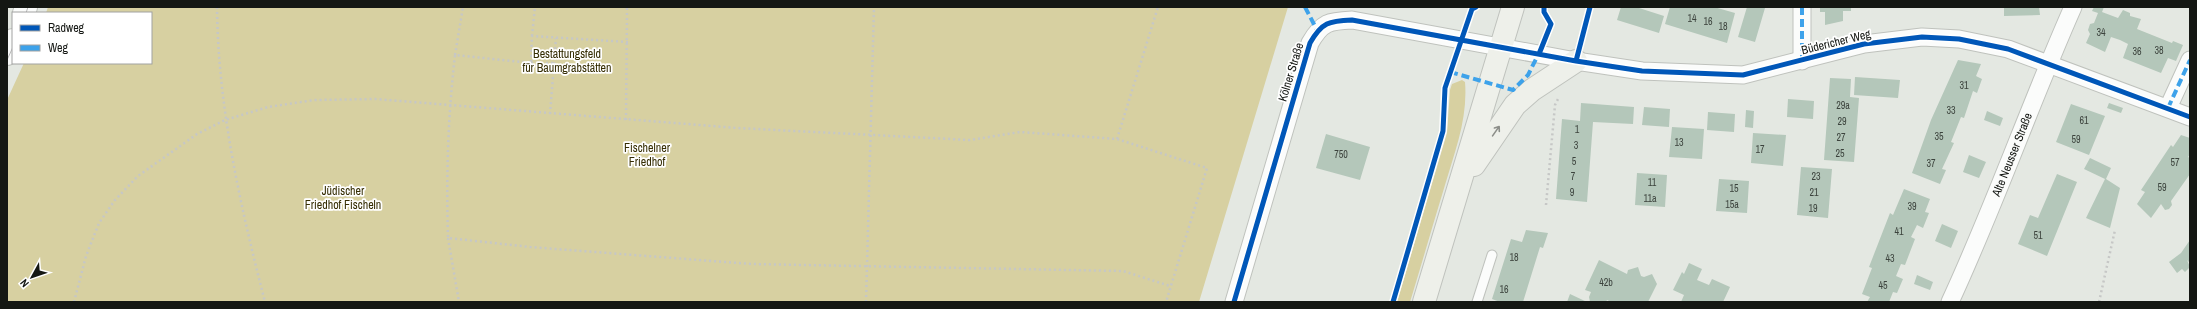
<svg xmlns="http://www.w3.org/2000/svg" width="2197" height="309" font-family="'Archivo Narrow',sans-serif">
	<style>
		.green { fill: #d7d0a1 }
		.building { fill: #b4c7ba }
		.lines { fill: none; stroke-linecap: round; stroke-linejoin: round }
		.service-casing { stroke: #bfc2bd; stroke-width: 11 }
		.minor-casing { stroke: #bfc2bd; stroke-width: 19 }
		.tertiary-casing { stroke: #bfc2bd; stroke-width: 24 }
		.secondary-casing { stroke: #bfc2bd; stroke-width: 24 }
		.path { stroke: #c6c7c6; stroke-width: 2.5; stroke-dasharray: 2 3; stroke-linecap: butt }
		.service { stroke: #fbfcfb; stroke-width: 9 }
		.minor { stroke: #fbfcfb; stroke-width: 17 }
		.tertiary { stroke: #fbfcfb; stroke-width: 22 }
		.secondary { stroke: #eef0ea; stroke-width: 22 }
		.tram { stroke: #b9b9b8; stroke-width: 1 }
		.quiet { stroke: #3da2ea; stroke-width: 4; stroke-dasharray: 8 4; stroke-linecap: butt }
		.cycleway-casing { stroke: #fff; stroke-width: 8 }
		.cycleway { stroke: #0057b8; stroke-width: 5 }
		.oneway { stroke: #8c8e89 }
		.labels { text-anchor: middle; stroke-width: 3.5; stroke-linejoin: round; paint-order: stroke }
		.number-label { font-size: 10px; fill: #3c433d }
		.street-label { font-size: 12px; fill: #141713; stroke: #fff }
		.park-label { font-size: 12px; fill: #352d03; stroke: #fff }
	</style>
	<rect width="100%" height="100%" fill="#e4e8e2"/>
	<path class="green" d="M 48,7 L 1288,7 L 1199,302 L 7,302 L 7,100 L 24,63 L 151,63 L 151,13 L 46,13 Z
		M 1462,80 L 1465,82 C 1468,118 1455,151 1445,185 C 1433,224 1422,263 1410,302 L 1397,302 L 1447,133 L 1450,90 L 1452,84 Z"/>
	<path class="building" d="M 1621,7 L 1636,7 L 1664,16 L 1659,33 L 1617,20 Z
		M 1670,7 L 1714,7 L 1735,13 L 1727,43 L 1665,24 Z
		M 1747,7 L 1765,8 L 1755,42 L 1738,37 Z
		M 1820,7 L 1851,7 L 1851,11 L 1843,11 L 1843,21 L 1825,25 L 1825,12 L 1820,12 Z
		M 2004,7 L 2039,7 L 2040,15 L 2004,16 Z
		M 2094,7 L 2104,7 L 2102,12 L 2118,18 L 2123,10 L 2130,13 L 2130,16 L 2141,19 L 2137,29 L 2172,43 L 2173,41 L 2183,45 L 2176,61 L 2168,58 L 2161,73 L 2123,58 L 2128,44 L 2120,40 L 2111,37 L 2105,52 L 2086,43 L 2090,34 L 2088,30 L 2090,24 L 2094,23 L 2098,13 L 2092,11 Z
		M 1958,60 L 1981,64 L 1976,76 L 1982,79 L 1977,93 L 1973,91 L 1964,118 L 1961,117 L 1951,142 L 1954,143 L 1942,169 L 1946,170 L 1940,184 L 1912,173 L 1931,120 Z
		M 1855,77 L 1900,80 L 1898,98 L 1854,95 Z
		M 1830,78 L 1851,79 L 1850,97 L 1859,98 L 1854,162 L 1824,160 Z
		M 1788,99 L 1814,101 L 1813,119 L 1787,117 Z
		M 1581,103 L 1634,107 L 1633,124 L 1593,122 L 1587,202 L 1556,199 L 1562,119 L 1580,121 Z
		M 2109,103 L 2123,108 L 2121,113 L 2107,108 Z
		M 2071,104 L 2105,116 L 2089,155 L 2056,142 Z
		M 1644,107 L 1670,109 L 1669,127 L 1642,125 Z
		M 1746,110 L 1754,111 L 1753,128 L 1745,127 Z
		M 1987,111 L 2003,118 L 2000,126 L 1984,120 Z
		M 1708,112 L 1735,114 L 1734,132 L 1707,130 Z
		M 1672,127 L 1704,129 L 1702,159 L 1669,157 Z
		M 1753,133 L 1786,135 L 1783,166 L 1751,163 Z
		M 1326,134 L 1370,147 L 1360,180 L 1316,168 Z
		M 2181,135 L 2190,138 L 2190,154 L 2188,157 L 2190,158 L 2190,174 L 2171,201 L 2172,205 L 2169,209 L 2165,210 L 2161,204 L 2151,218 L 2137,204 L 2145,192 L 2141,190 L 2171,145 L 2173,147 Z
		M 1969,155 L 1986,162 L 1979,178 L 1963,172 Z
		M 2090,158 L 2111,168 L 2106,179 L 2120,188 L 2110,228 L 2086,218 L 2105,179 L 2084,169 Z
		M 1801,167 L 1832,169 L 1828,218 L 1797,215 Z
		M 1637,173 L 1667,175 L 1665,207 L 1635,205 Z
		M 2057,174 L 2077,182 L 2047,256 L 2018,244 L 2030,215 L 2038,218 Z
		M 1719,179 L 1749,181 L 1747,213 L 1716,211 Z
		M 1904,189 L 1930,199 L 1925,212 L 1929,213 L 1923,228 L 1917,225 L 1911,237 L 1915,239 L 1905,265 L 1901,264 L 1896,276 L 1903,279 L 1897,293 L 1893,292 L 1889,302 L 1867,302 L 1870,297 L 1862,294 L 1872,268 L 1869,267 L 1890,213 L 1893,215 Z
		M 1942,224 L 1958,231 L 1951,248 L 1935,241 Z
		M 1526,230 L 1548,233 L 1543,248 L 1540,247 L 1523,302 L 1500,302 L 1492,299 L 1511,239 L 1522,242 Z
		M 2190,240 L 2190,263 L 2187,260 L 2190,267 L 2185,272 L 2182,269 L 2177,273 L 2169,262 L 2181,253 Z
		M 1599,260 L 1627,274 L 1628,270 L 1638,267 L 1641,276 L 1644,277 L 1652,274 L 1657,284 L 1648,302 L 1611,302 L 1607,300 L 1606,302 L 1590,302 L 1589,297 L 1591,292 L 1585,290 Z
		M 1689,263 L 1702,269 L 1697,280 L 1709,285 L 1712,279 L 1730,287 L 1723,302 L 1681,302 L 1684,295 L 1673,290 L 1682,272 L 1684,274 Z
		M 1917,275 L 1933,282 L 1930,290 L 1914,284 Z
		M 1570,294 L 1587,302 L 1567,302 Z"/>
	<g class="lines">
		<defs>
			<path id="service" d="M 1477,302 L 1492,255"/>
			<g id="minor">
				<path d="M 1802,7 L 1802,61"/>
				<path d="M 2168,108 L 2190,60"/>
				<path d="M 1234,302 L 1310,43 C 1322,22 1329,21 1352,20 L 1576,61 L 1642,71 L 1743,75 L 1864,44 L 1922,37 L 1959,39 L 2008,49 L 2190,117"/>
				<path id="s1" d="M 1950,302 C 1995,205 2030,104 2073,7"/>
			</g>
			<path id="tertiary" d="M 24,13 L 26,7
				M 7,54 L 13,40"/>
			<path id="secondary" d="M 1474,165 L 1515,105 L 1532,90 L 1576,61
				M 1424,302 L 1513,7"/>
		</defs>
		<use href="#service" class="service-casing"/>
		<use href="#minor" class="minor-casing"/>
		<use href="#tertiary" class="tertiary-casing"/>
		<use href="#secondary" class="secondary-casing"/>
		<path class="path" d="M 217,7 C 218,107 240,205 265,302
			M 532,36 L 535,7
			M 628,42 L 532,36 L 531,63 L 455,55 C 448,116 446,176 448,238 L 530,247 L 751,264 L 1123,271 L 1170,286
			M 455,55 L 463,7
			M 531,63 L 554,63
			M 550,114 L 556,38
			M 626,120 L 627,7
			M 1117,139 L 1158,7
			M 1546,205 L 1555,105 L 1558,99
			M 448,238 L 459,302
			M 74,302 L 86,256 L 99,223 L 115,200 L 138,176 L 197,134 L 225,120 L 268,107 L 314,100 L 375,99 L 737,128 L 970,140 L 1020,132 L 1117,139 L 1207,168 L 1166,302
			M 866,302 L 874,7
			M 2099,302 L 2115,230"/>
		<use href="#service" class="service"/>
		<use href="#minor" class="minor"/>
		<use href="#tertiary" class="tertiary"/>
		<use href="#secondary" class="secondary"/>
		<path class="tram" d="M 26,13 L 28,7
			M 7,60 L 13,47"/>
		<path class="quiet" d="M 1305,7 L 1317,30
			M 1802,7 L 1802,61
			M 1450,72 L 1513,90 L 1528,75 L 1540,51
			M 2168,108 L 2190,60"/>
		<defs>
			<path id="cycleway" d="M 1539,54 L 1551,24 L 1544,12 L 1544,7
				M 1576,61 L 1590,7
				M 1234,302 L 1310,43 C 1322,22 1329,21 1352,20 L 1576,61 L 1642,71 L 1743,75 L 1864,44 L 1922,37 L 1959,39 L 2008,49 L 2190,117
				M 1393,302 L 1443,131 L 1445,88 L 1472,9 L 1476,7"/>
		</defs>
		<use href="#cycleway" class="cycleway-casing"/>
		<use href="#cycleway" class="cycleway"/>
	</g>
	<defs><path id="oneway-shaft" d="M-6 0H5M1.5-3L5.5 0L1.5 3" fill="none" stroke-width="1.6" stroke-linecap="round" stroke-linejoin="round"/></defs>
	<use class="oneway" href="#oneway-shaft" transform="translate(1496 131) rotate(-55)"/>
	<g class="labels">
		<g class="number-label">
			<text x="1692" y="22">14</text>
			<text x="1708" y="25">16</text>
			<text x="1723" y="30">18</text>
			<text x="2101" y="36">34</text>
			<text x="2159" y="54">38</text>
			<text x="2137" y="55">36</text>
			<text x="1964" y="89">31</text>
			<text x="1843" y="109">29a</text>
			<text x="1951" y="114">33</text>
			<text x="2084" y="124">61</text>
			<text x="1842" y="125">29</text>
			<text x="1577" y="133">1</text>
			<text x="1939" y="140">35</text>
			<text x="1841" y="141">27</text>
			<text x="2076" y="143">59</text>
			<text x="1679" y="146">13</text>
			<text x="1576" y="149">3</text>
			<text x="1760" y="153">17</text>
			<text x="1840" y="157">25</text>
			<text x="1341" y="158">750</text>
			<text x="1574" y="165">5</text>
			<text x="2175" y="166">57</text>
			<text x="1931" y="167">37</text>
			<text x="1573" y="180">7</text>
			<text x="1816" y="180">23</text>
			<text x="1652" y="186">11</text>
			<text x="2162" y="191">59</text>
			<text x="1734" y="192">15</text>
			<text x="1572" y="196">9</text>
			<text x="1814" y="196">21</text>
			<text x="1650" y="202">11a</text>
			<text x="1732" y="208">15a</text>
			<text x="1912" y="210">39</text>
			<text x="1813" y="212">19</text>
			<text x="1899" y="235">41</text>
			<text x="2038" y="239">51</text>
			<text x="1514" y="261">18</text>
			<text x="1890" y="262">43</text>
			<text x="1606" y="286">42b</text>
			<text x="1883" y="289">45</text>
			<text x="1504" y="293">16</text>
		</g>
		<g class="street-label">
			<text transform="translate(1836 42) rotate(-14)" y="4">Büdericher Weg</text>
			<text transform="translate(1291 72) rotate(-73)" y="4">Kölner Straße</text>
			<text dy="4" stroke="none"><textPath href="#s1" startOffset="160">Alte Neusser Straße</textPath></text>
		</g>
		<g class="park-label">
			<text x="567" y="58">Bestattungsfeld<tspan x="567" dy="14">für Baumgrabstätten</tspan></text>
			<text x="647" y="152">Fischelner<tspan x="647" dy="14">Friedhof</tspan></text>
			<text x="343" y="195">Jüdischer<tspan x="343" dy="14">Friedhof Fischeln</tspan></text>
		</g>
	</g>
	<rect width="2197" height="309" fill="none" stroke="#141713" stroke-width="16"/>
	<rect x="12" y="12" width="140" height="52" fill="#ffffff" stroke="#a1a2a1"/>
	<rect x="20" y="25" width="20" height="6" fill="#0057b8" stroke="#a1a2a1"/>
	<text x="48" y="32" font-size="12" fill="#141713">Radweg</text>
	<rect x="20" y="45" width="20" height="6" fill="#3da2ea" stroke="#a1a2a1"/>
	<text x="48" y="52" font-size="12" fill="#141713">Weg</text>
	<g transform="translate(32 277) rotate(230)" stroke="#ffffff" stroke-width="3" paint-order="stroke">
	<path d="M0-3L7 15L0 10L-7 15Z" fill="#141713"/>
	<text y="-6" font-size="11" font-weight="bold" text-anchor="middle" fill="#141713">N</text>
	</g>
</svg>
